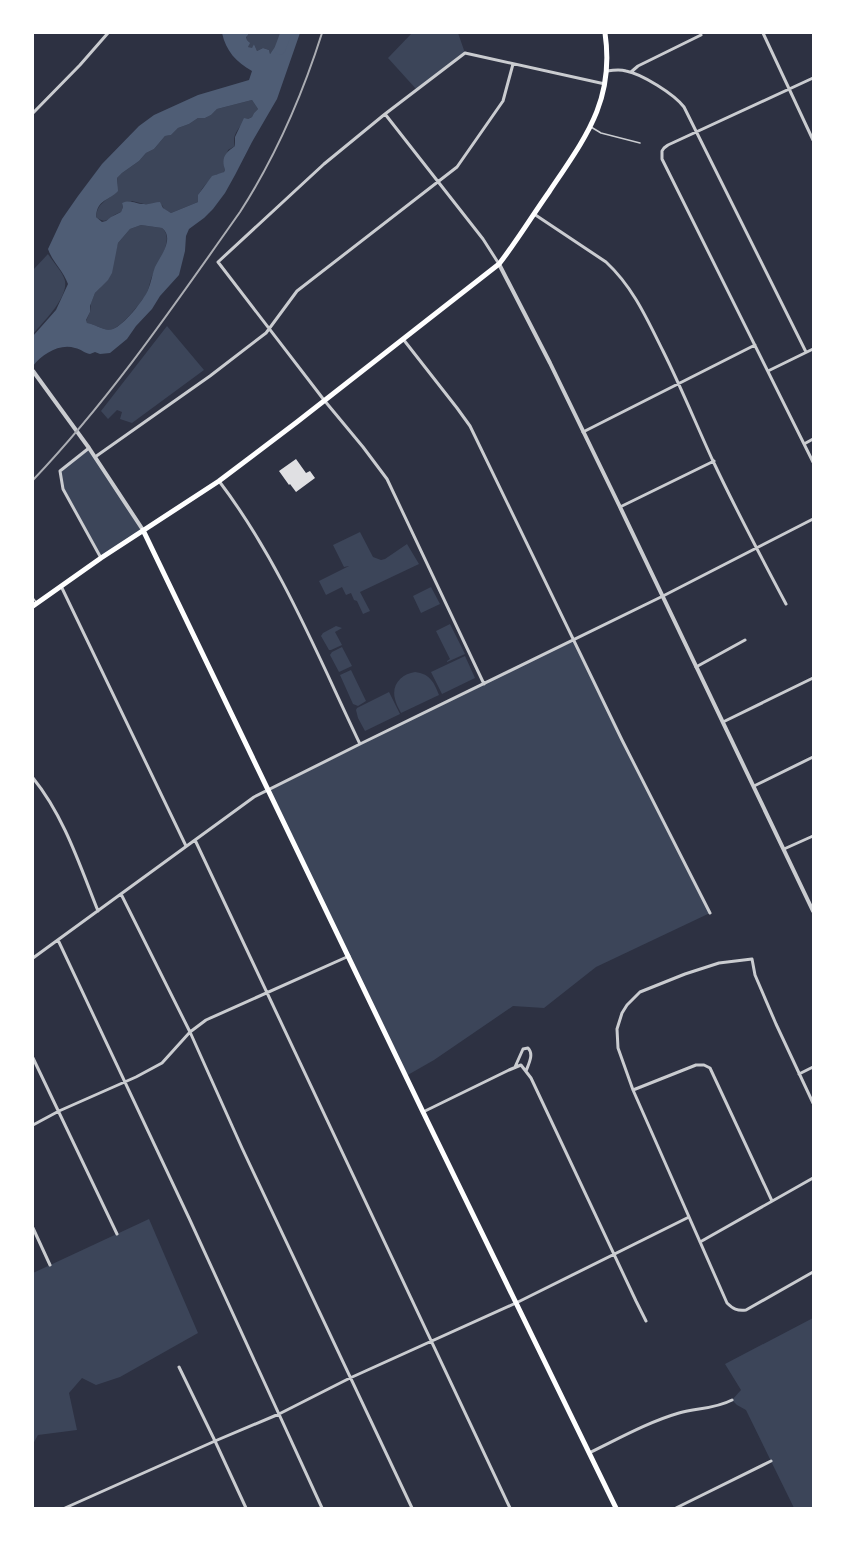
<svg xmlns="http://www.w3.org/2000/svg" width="846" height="1541" font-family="Montserrat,sans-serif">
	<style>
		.green { fill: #3c4559 }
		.water { fill: #4f5d75; fill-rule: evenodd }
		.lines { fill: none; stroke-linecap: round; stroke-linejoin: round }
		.river { stroke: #4f5d75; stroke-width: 11 }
		.building { fill: #e0e0e3 }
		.service { stroke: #caccd0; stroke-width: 1.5 }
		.minor { stroke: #caccd0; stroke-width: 3 }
		.tertiary { stroke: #caccd0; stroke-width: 4 }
		.primary { stroke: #fff; stroke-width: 5 }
		.rail { stroke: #abadb3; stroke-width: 2 }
	</style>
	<rect width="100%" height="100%" fill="#2d3142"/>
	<path class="green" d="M 248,33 L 287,33 L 286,36 L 280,39 C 279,42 271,53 270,54 L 269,50 L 263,48 L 257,51 L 254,44 L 252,49 L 248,47 L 249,42 L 247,40 L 246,36 L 248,35 Z
		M 412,33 L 458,33 L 465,53 L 417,90 L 388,58 Z
		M 252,100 L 258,109 L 254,113 L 252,117 C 245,119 234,132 234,140 C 234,142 234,144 235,146 L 228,150 L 224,166 L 225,170 C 223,174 221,174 217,174 C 208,182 198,189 198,202 L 171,213 L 164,209 L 162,205 L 144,204 L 132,201 L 122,203 L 123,207 L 121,212 C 108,216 108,226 96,217 C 98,195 121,201 117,178 L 122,173 L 139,161 L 146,153 L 154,149 L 165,136 L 171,135 L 178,128 L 189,124 L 198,118 L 205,118 L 211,115 L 217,109 Z
		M 141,225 L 162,228 C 176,239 155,267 151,279 C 149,285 149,290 145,296 C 139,305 123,325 113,329 C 104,332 96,324 87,323 L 86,321 L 90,312 L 91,303 L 95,293 L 100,288 L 115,254 L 118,243 L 130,229 Z
		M 48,254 C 53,262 63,272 65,281 C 68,298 43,322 33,334 L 33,270 Z
		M 167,326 L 204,370 L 132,423 L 120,419 L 122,412 L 117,410 L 108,419 L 101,411 Z
		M 89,448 L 143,530 L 101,558 L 63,489 L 60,471 Z
		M 360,532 L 373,557 L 381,560 L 385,559 L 407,544 L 419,564 L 360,592 L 370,611 L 363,614 L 357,601 L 354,600 L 351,593 L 346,595 L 342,587 L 326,595 L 319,581 L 349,566 L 344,567 L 333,545 Z
		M 431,587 L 440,604 L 421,613 L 413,596 Z
		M 450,624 L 465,654 L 447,662 L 447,661 L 450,659 L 436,631 Z
		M 336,626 L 342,628 L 335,632 L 342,645 L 331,650 L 329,650 L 321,636 L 323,633 Z
		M 573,640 L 710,913 L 596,967 L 544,1008 L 513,1006 L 434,1060 L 406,1076 L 268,790 Z
		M 342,647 L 352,666 L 339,672 L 330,655 L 332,652 Z
		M 465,656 L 475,678 L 442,694 L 431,672 Z
		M 351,670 L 366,701 L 358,706 L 353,704 L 340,675 Z
		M 415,672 C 430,674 434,682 439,695 L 401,713 C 399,709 396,704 395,699 C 391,684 402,674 415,672 Z
		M 389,692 L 400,714 L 365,731 L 358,718 L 356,710 L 357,708 Z
		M 149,1219 L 198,1333 L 120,1377 L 96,1385 L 82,1378 L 69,1393 L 77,1430 L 38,1435 L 33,1444 L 33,1273 Z
		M 813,1318 L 813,1508 L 794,1508 L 746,1410 L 737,1405 L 732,1400 L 741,1390 L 725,1364 Z"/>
	<path class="water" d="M 222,33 L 248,33 L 248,35 L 246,37 L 247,40 L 250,43 L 248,47 L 252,48 L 254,44 L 257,51 L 263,48 L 269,50 L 270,54 C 271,53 279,41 280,39 L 286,36 L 287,33 L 300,33 L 277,99 L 252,142 L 235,175 L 225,193 L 213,209 L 204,218 L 189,229 L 186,236 L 185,251 L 179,275 L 160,296 L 152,309 L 136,326 L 127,339 L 110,353 L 100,354 L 95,352 L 90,354 C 84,353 81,349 75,348 C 60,343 42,354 33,366 L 33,336 L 56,310 L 68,284 C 63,270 53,263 48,249 L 62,219 L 78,196 L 102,164 L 139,126 L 154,115 L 198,95 L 249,80 L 252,71 C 236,62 226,51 222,33 ZM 252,100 L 258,109 L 254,113 L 252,117 L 248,119 L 244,118 L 235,137 L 235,146 C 225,153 221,158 225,170 L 224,172 L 212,176 L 198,195 L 198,202 L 171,213 L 163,208 L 160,202 C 155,202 150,205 144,204 C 135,204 131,199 122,203 L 123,207 L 121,212 L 111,217 L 106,221 L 102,222 L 96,217 C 97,199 109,201 118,191 L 117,178 L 122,173 L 139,161 L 146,153 L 154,149 L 165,136 L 171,135 L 178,128 L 189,124 L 198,118 L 205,118 L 211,115 L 217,109 ZM 141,225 L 162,228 C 175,238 160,257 155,267 C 152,275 151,283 148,290 C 143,301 124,325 113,329 C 104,332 96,324 87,323 L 86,320 L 90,312 L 90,306 L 95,293 L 108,280 L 112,273 L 118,243 L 130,229 Z"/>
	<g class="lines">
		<path class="river" d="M 280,49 L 286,33"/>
	</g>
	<path class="building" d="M 296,459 L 306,473 L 310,471 L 315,478 L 296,492 L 290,484 L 289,485 L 279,471 Z"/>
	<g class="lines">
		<path class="service" d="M 591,127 L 601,133 L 640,143
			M 33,598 L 36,602"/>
		<path class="minor" d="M 763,33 L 813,140
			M 607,71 C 613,70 620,69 626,71 C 642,74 674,94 684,107 L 806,352
			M 631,72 L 638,66 L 701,35
			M 813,78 L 668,145 L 664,148 L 662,151 L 662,159 L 813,462
			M 33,113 L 80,65 L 108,33
			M 385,114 L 483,239 L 499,264
			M 534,214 L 606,262 C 633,287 647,319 663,351 C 681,387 696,424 713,461 C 736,510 761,557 786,604
			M 403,339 L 457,408 L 470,426 L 622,740 L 710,913
			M 768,371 L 813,349
			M 583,432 L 755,345
			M 804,444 L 813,439
			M 89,448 L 60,471 L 63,489 L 101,558
			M 95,457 L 210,376 L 266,333 L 297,291 L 457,167 L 503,101 L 513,64
			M 219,481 C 279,560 317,654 360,744
			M 620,507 L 714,461
			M 61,586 L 186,846
			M 696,667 L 745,640
			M 484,684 L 387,479 L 363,447 L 324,400 L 218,262 L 324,164 L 385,114 L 465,53 L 605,84
			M 723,722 L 813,678
			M 33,778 C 64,816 80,866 98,911
			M 754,786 L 813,757
			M 195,840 L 510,1508
			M 784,849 L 813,836
			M 121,894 L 190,1032 L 242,1148 L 412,1508
			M 58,940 L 189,1218 L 322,1508
			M 33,958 L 254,797 L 360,744 L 663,596 L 813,519
			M 33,1058 L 117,1234
			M 515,1067 L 523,1049 L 528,1048 C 534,1054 529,1063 526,1071
			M 799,1074 L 813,1067
			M 633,1090 L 696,1065 L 704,1065 L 710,1068 L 772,1201
			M 813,1103 L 776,1024 L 755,975 L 752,959 L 719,963 L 685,974 L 640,992 L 627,1005 L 622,1013 L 617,1029 L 618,1048 L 633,1090 L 727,1303 C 733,1309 737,1311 746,1310 L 813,1272
			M 423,1112 L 509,1070 L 521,1065 L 531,1078 L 636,1301 L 646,1321
			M 33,1125 L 59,1111 L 136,1077 L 162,1063 L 190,1032 L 206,1020 L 349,956
			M 33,1228 L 50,1265
			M 700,1242 L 813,1178
			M 179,1367 L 215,1441 L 246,1508
			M 589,1453 C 618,1439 648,1422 679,1413 C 697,1408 715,1409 732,1400
			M 65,1508 L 215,1441 L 279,1414 L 350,1378 L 516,1303 L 689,1217
			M 676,1508 L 771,1461"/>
		<path class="tertiary" d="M 499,264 L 550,363 L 620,507 L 813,911
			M 33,371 L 89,448 L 143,530"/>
		<path class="primary" d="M 143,530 L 423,1112 L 616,1508
			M 33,606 L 101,558 L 219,481 L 297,422 L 499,264 C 517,241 532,216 549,192 C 585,138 615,101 605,33"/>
		<path class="rail" d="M 33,480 C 111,398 175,304 240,212 C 276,156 302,96 322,33"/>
	</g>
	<rect width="846" height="1541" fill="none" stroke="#ffffff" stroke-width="68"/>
</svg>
